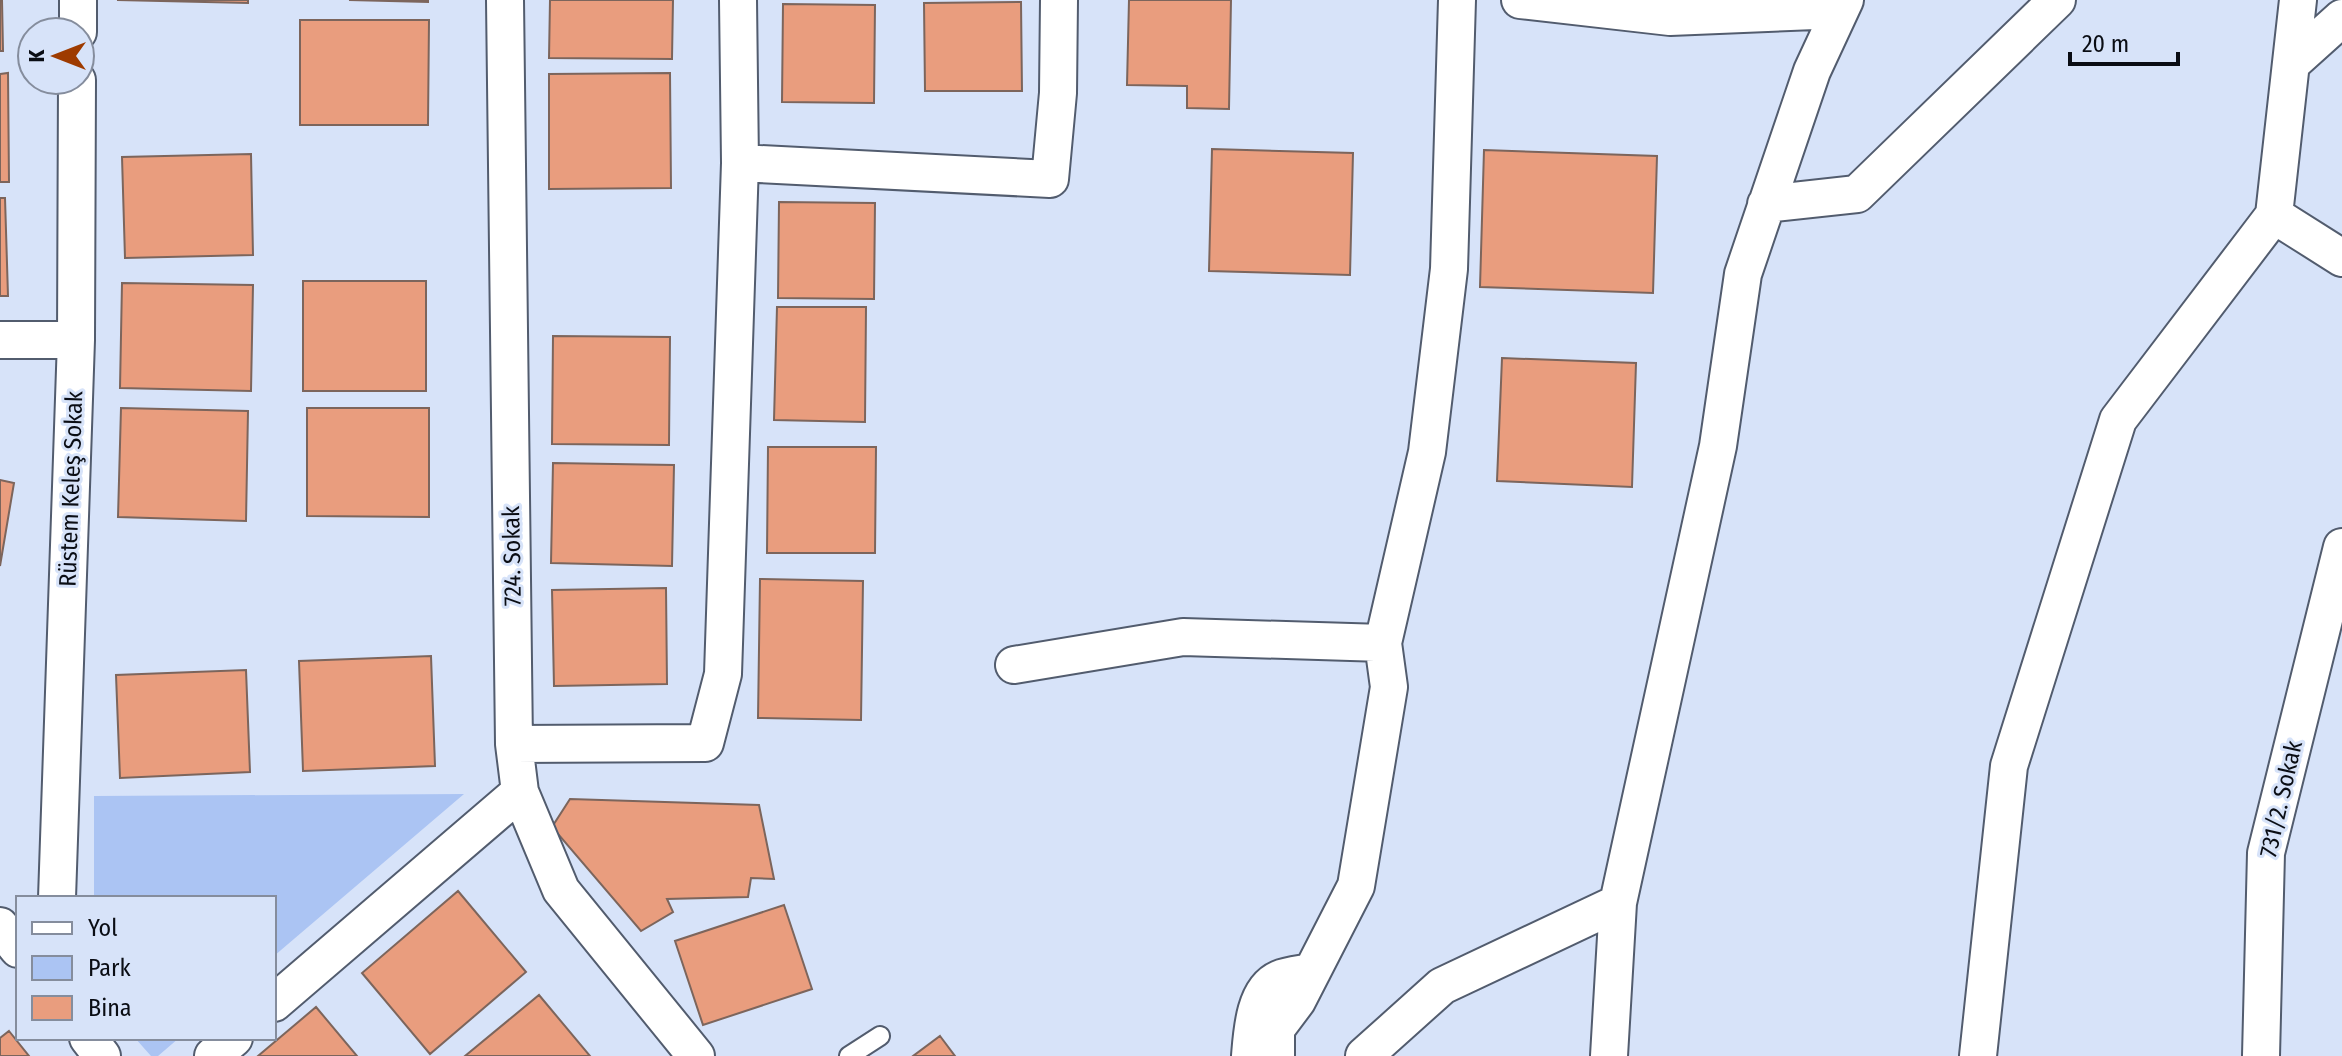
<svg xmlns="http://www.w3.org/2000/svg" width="2342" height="1056" font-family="'Fira Sans Condensed',sans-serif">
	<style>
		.green { fill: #abc4f3 }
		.building { fill: #e99d7e; stroke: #7c655c; stroke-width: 2 }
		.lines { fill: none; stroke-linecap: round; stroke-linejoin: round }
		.lane-casing { stroke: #525c6e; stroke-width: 22 }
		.street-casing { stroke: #525c6e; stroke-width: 40 }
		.lane { stroke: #fff; stroke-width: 18 }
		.street { stroke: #fff; stroke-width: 36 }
		.labels { text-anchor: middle; stroke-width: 6; stroke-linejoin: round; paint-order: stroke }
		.street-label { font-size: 24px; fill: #0a0d14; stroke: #d7e3f9 }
	</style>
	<rect width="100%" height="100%" fill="#d7e3f9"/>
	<path class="green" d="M 464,794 L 274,956 L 274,898 L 94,898 L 94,796 Z
		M 135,1038 L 179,1038 L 158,1056 L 151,1056 Z"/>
	<path class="building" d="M 0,0 L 2,0 L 3,51 L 0,51 Z
		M 117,0 L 248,0 L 248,3 Z
		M 349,0 L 428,0 L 428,2 Z
		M 550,0 L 673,0 L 672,59 L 549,58 Z
		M 1129,0 L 1231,0 L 1229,109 L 1187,108 L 1187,86 L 1127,85 Z
		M 1021,2 L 1022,91 L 925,91 L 924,3 Z
		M 783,4 L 875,5 L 874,103 L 782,102 Z
		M 300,20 L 429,20 L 428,125 L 300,125 Z
		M 8,73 L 9,182 L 0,182 L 0,74 Z
		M 670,73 L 671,188 L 549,189 L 549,74 Z
		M 1212,149 L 1353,153 L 1350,275 L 1209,271 Z
		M 1484,150 L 1657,156 L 1653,293 L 1480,287 Z
		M 251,154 L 253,255 L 125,258 L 122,157 Z
		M 0,198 L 5,198 L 8,296 L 0,296 Z
		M 779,202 L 875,203 L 874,299 L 778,298 Z
		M 303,281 L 426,281 L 426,391 L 303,391 Z
		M 122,283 L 253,285 L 251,391 L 120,388 Z
		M 777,307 L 866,307 L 865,422 L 774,420 Z
		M 553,336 L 670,337 L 669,445 L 552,444 Z
		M 1502,358 L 1636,363 L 1632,487 L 1497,481 Z
		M 121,408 L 248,411 L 246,521 L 118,517 Z
		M 307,408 L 429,408 L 429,517 L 307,516 Z
		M 768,447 L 876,447 L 875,553 L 767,553 Z
		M 553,463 L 674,465 L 672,566 L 551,563 Z
		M 0,480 L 14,483 L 0,566 Z
		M 760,579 L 863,581 L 861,720 L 758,718 Z
		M 666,588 L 667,684 L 554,686 L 552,590 Z
		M 431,656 L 435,766 L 303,771 L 299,661 Z
		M 246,670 L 250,772 L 120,778 L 116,675 Z
		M 570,799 L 759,805 L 774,879 L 751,878 L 748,897 L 667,899 L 673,912 L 641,931 L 552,827 Z
		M 458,891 L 526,972 L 430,1054 L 362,973 Z
		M 784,905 L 812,989 L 703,1025 L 675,941 Z
		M 539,995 L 590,1056 L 465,1056 Z
		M 316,1007 L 357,1056 L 258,1056 Z
		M 9,1031 L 29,1056 L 0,1056 L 0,1038 Z
		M 940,1036 L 955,1056 L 913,1056 Z"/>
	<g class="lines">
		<defs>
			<path id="lane" d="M 849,1056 L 880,1036"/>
			<path id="street" d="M 505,0 L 514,744 L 520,792 L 561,890 L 696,1056
				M 1520,0 L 1670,17 L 1840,10
				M 2298,0 L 2274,215 L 2342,258
				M 78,32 L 78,0
				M 2293,62 L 2342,18
				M 740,163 L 1050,179 L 1058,93 L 1059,0
				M 1766,204 L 1857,194 L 2057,0
				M 0,340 L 76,340
				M 1014,665 L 1183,637 L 1383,643
				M 514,744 L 705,743 L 723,674 L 740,163 L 738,0
				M 57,898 L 76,340 L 77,80
				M 0,926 L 18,949
				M 274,1003 L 520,792
				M 88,1038 L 102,1056
				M 213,1056 L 234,1038
				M 1250,1056 C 1252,1032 1254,990 1279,979 C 1288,975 1302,974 1312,972
				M 1276,1056 L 1276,1029 L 1297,1001 L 1356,886 L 1389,687 L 1383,643 L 1427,452 L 1449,269 L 1457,0
				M 1364,1056 L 1442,986 L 1618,903
				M 1609,1056 L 1618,903 L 1718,446 L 1743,274 L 1812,71 L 1845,0
				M 1978,1056 L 2009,766 L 2118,420 L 2274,215
				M 2261,1056 L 2266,853 L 2342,547"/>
		</defs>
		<use href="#lane" class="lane-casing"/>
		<use href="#street" class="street-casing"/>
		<use href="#lane" class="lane"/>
		<use href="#street" class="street"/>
	</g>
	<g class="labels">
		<g class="street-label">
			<text transform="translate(71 489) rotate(-88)" y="8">Rüstem Keleş Sokak</text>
			<text transform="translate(512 556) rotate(-91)" y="8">724. Sokak</text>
			<text transform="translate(2281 799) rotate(-77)" y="8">731/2. Sokak</text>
		</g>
	</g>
	<rect x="16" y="896" width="260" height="144" fill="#d7e3f9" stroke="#858d9d" stroke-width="2"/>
	<rect x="32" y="922" width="40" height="12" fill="#ffffff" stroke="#858d9d" stroke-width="2"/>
	<text x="88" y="936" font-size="24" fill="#0a0d14">Yol</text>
	<rect x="32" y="956" width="40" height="24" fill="#abc4f3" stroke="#858d9d" stroke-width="2"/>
	<text x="88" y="976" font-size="24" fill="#0a0d14">Park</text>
	<rect x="32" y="996" width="40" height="24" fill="#e99d7e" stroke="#858d9d" stroke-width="2"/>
	<text x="88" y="1016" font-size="24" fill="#0a0d14">Bina</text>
	<g transform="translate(56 56) rotate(270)"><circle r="38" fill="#d7e3f9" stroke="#858d9d" stroke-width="2"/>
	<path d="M0-6L14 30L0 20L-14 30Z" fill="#9e3b00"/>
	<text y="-12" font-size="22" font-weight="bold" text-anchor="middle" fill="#0a0d14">K</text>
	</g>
	<path d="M2070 52v12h108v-12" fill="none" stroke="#0a0d14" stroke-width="4"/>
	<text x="2082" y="52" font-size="24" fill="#0a0d14" stroke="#d7e3f9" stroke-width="6" paint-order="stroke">20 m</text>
</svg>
